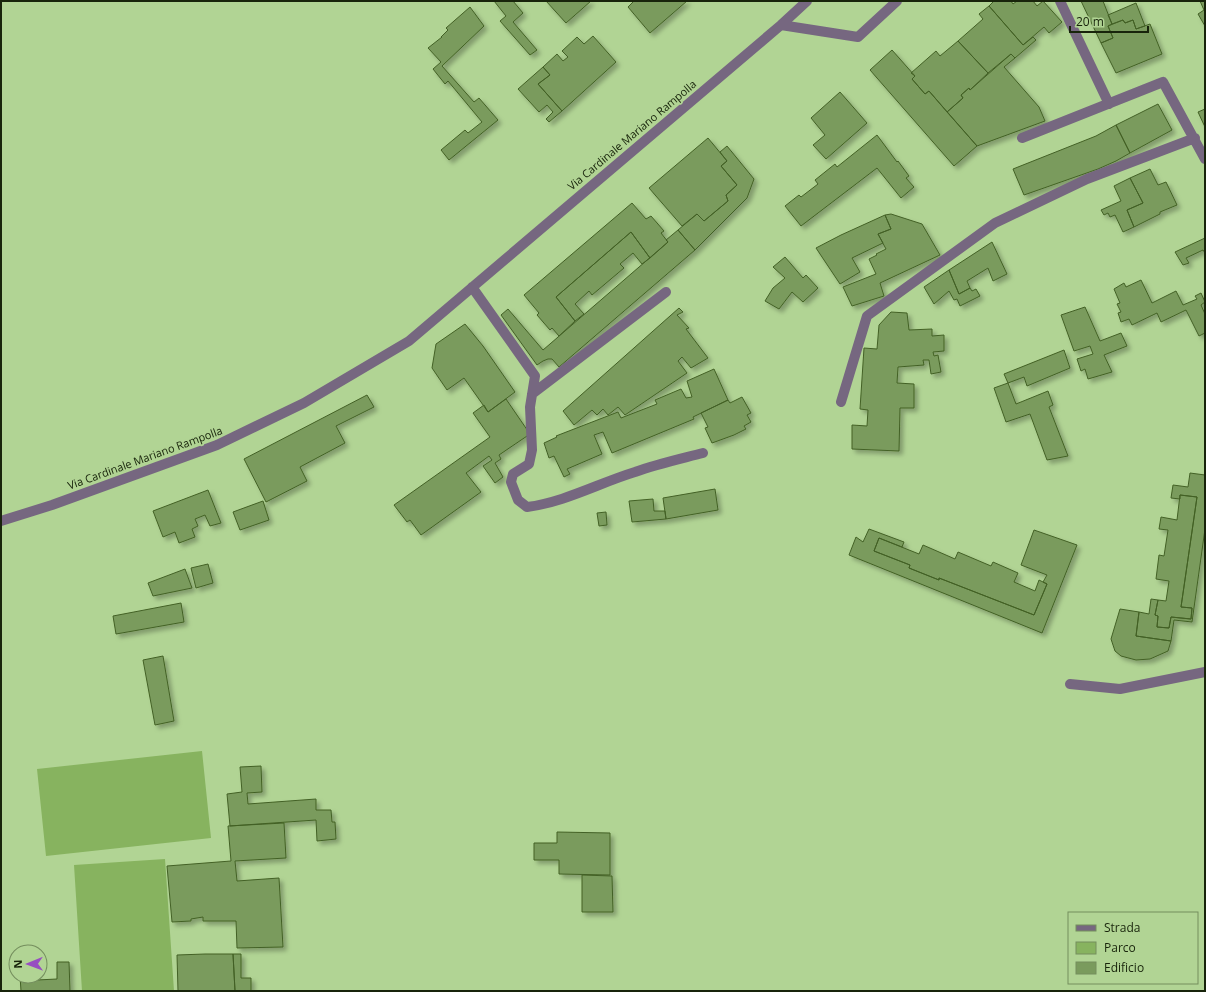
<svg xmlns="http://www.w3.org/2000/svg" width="1206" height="992" font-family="'Open Sans',sans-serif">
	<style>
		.green { fill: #87b35f }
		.building { fill: #7a9b5d; stroke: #436125; filter: url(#shadow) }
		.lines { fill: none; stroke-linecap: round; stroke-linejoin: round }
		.minor { stroke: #766780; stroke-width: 10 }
		.labels { text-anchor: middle; stroke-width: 3.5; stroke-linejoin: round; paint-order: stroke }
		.street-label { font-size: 11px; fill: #18240b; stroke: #b1d494 }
	</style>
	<defs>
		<filter id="shadow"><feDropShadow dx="3.5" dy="3.5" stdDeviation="2" flood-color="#0004"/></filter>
	</defs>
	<rect width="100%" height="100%" fill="#b1d494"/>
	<path class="green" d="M 202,751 L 211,838 L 46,856 L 37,769 Z
		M 165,859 L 174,991 L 82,991 L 74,865 Z"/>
	<path class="building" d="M 494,1 L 513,1 L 523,13 L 513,22 L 537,50 L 530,55 L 500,21 L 506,16 Z
		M 546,1 L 591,1 L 566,23 Z
		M 634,1 L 687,1 L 650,33 L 628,7 Z
		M 994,1 L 1011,1 L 1013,4 L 1017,1 L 1033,1 L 1037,6 L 1043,1 L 1062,22 L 1049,33 L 1044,27 L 1023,45 L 989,6 Z
		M 1081,1 L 1103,1 L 1112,24 L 1108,26 L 1113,38 L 1101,43 Z
		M 1200,1 L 1205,1 L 1205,26 L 1198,14 L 1204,10 Z
		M 1136,3 L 1145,26 L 1136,29 L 1133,20 L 1125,23 L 1123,20 L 1112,24 L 1108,15 Z
		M 989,6 L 1023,45 L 1033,37 L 1036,40 L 1015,58 L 1011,54 L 988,73 L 958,41 L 983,19 L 979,14 Z
		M 470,7 L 484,26 L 442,66 L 474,102 L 479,98 L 498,120 L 449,160 L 441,150 L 465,130 L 468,133 L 482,122 L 448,81 L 445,84 L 433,69 L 441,62 L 428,48 L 442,37 L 441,37 L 448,30 L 446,28 Z
		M 1123,20 L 1125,23 L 1133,20 L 1136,29 L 1150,24 L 1162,54 L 1116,73 L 1101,43 L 1113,38 L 1108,26 Z
		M 593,36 L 616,62 L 562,111 L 538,84 L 550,75 L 543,67 L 557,54 L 563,61 L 568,57 L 562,51 L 577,37 L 584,44 Z
		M 958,41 L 988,73 L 970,90 L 969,88 L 961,95 L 963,98 L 947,112 L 929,91 L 925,94 L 912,79 L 915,76 L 911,73 L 936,51 L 940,56 Z
		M 892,50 L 915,76 L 912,79 L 925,94 L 929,91 L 977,146 L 954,166 L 870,70 Z
		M 1011,54 L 1015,58 L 1004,67 L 1039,107 L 1045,121 L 977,146 L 947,112 L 963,98 L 961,95 L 969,88 L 970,90 Z
		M 543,67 L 550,75 L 538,84 L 562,111 L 549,122 L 546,119 L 553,112 L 547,105 L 539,112 L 518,89 Z
		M 840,92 L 867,123 L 826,159 L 813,145 L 825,135 L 811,118 Z
		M 1158,104 L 1172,130 L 1130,153 L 1116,125 Z
		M 1205,109 L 1205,127 L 1198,112 Z
		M 1116,125 L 1130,153 L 1116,161 L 1098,169 L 1024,195 L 1013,169 L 1096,136 Z
		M 877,135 L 897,162 L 898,161 L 909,176 L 906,178 L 914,187 L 901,198 L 877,168 L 801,226 L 785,206 L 799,195 L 801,197 L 818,184 L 815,180 L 835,164 L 837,167 Z
		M 708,138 L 727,161 L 721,166 L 737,185 L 726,195 L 728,201 L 704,221 L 697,214 L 682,226 L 649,188 Z
		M 727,146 L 754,179 L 747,198 L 695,250 L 678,230 L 697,214 L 704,221 L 728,201 L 726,195 L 737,185 L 721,166 L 727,161 L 720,152 Z
		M 1150,169 L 1158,185 L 1166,182 L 1177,205 L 1160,212 L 1160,214 L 1134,227 L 1127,210 L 1143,203 L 1130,178 Z
		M 1130,178 L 1143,203 L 1127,210 L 1134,227 L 1123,232 L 1115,215 L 1110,217 L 1108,213 L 1104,215 L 1101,210 L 1121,201 L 1114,186 Z
		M 632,203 L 646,219 L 651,216 L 664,231 L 661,233 L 668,242 L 650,258 L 631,232 L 556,297 L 575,321 L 559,336 L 552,328 L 550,330 L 537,315 L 539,313 L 524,295 Z
		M 891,214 L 922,224 L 940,255 L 880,283 L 884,296 L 852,306 L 843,287 L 876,274 L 869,259 L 877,255 L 876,254 L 886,249 L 878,234 L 891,229 L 885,215 Z
		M 885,215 L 891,229 L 878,234 L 883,243 L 852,258 L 860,272 L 840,284 L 816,248 L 841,235 Z
		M 678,230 L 695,250 L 559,367 L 552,359 L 548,359 L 543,361 L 537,365 L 501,315 L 508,309 L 543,350 L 668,242 L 666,240 Z
		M 631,232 L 650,258 L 642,264 L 633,253 L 620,264 L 624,268 L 592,295 L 589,291 L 575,304 L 584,314 L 575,321 L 556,297 Z
		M 1205,238 L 1205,253 L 1203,250 L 1186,258 L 1189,263 L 1183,265 L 1175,252 Z
		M 992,242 L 1007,274 L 993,281 L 988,268 L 967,281 L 970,288 L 959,294 L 949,270 Z
		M 785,257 L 803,278 L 806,275 L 818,288 L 803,302 L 792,292 L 779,309 L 765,301 L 773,288 L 785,278 L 773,267 Z
		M 949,270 L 959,294 L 970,288 L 972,291 L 976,289 L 980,296 L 960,306 L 957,299 L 954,300 L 949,291 L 934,304 L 924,287 Z
		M 1141,280 L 1152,303 L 1176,291 L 1183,305 L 1197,299 L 1195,296 L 1201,293 L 1205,302 L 1201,305 L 1205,314 L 1205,333 L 1199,336 L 1186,310 L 1161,322 L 1157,313 L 1132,325 L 1129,319 L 1121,322 L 1118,313 L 1121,312 L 1117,304 L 1120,303 L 1114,289 L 1124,283 L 1126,287 Z
		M 1085,307 L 1100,341 L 1121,333 L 1127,346 L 1104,355 L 1112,372 L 1088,379 L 1085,369 L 1081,371 L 1077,359 L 1093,354 L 1090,346 L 1074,351 L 1061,315 Z
		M 679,308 L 683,312 L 677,315 L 689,328 L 686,329 L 708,358 L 691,368 L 682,357 L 678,361 L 687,373 L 625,415 L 618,407 L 608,415 L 603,409 L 597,415 L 592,410 L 574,425 L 563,411 Z
		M 891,312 L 907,313 L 909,330 L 932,329 L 932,336 L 944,335 L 944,351 L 933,352 L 934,356 L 938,355 L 941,372 L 931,374 L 929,360 L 923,360 L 924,365 L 898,367 L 897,383 L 914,384 L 914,408 L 900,408 L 899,451 L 852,449 L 852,425 L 867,426 L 868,410 L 860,409 L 864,348 L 877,349 L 879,325 Z
		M 465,324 L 483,346 L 515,392 L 488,412 L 464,378 L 447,390 L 432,368 L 436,344 Z
		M 1064,350 L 1070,368 L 1027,386 L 1024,377 L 1008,383 L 1004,374 Z
		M 714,369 L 728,400 L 693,417 L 694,419 L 612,453 L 603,432 L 594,435 L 602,454 L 567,469 L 570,474 L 564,477 L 554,456 L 549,458 L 544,443 L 557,437 L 556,436 L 618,412 L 621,418 L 657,404 L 655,400 L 681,389 L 686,398 L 692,397 L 687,381 Z
		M 1008,383 L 1016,404 L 1048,391 L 1053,405 L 1049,407 L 1068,456 L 1047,460 L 1030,414 L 1006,422 L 994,388 Z
		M 367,395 L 374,407 L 336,426 L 345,443 L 300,467 L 307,481 L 266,502 L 244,459 Z
		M 742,397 L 751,413 L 747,415 L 751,422 L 744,426 L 746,429 L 734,435 L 712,443 L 705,428 L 708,427 L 701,413 L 728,400 L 730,403 Z
		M 506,399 L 530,434 L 499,455 L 501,459 L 495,463 L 503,477 L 495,483 L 483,466 L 492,460 L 489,456 L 466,473 L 481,492 L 421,535 L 410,520 L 407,522 L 394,505 L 490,437 L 473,413 L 484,405 L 488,412 Z
		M 1190,473 L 1205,475 L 1205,529 L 1192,622 L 1174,620 L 1171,641 L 1136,636 L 1139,612 L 1149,614 L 1151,599 L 1158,600 L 1155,615 L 1158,616 L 1157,627 L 1169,628 L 1171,617 L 1191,619 L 1192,608 L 1181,607 L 1197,497 L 1180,495 L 1180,499 L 1171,498 L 1173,485 L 1188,487 Z
		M 715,489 L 718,510 L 666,519 L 663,498 Z
		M 208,490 L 221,523 L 210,526 L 205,515 L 195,519 L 198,526 L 192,529 L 195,537 L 179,543 L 175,532 L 163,537 L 153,511 Z
		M 1180,495 L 1197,497 L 1181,607 L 1192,608 L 1191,619 L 1171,617 L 1169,628 L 1157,627 L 1158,616 L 1155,615 L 1158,600 L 1166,601 L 1169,581 L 1156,579 L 1159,555 L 1164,556 L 1168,530 L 1159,529 L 1161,517 L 1177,520 Z
		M 653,499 L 654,511 L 665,511 L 666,519 L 632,522 L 629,501 Z
		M 263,501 L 269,520 L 240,530 L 233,512 Z
		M 606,512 L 607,525 L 599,526 L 597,513 Z
		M 869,529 L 904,542 L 902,547 L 879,538 L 874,551 L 910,565 L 909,568 L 939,580 L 939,578 L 1034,615 L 1047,584 L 1043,582 L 1047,575 L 1021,565 L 1034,530 L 1077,545 L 1042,633 L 849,555 L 856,537 L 863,542 Z
		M 879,538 L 919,554 L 923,545 L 955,559 L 958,552 L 991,566 L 993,562 L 1018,573 L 1014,582 L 1035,591 L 1039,580 L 1047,584 L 1034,615 L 939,578 L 939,580 L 909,568 L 910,565 L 874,551 Z
		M 208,564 L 213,583 L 196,588 L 191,568 Z
		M 185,569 L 192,588 L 153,596 L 148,583 Z
		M 181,603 L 184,622 L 116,634 L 113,616 Z
		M 1120,609 L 1139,612 L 1136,636 L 1171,641 L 1168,651 L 1150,659 L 1136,660 L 1121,656 L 1115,651 L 1111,639 Z
		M 163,656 L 174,721 L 155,725 L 143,660 Z
		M 261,766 L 262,792 L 247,793 L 248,804 L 316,799 L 316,810 L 331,810 L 332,822 L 335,822 L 336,839 L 317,841 L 316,820 L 230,826 L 227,794 L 242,792 L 240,767 Z
		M 284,823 L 286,858 L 235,861 L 237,881 L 279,878 L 283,947 L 237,948 L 236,921 L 203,921 L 203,917 L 191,919 L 191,921 L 172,922 L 167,866 L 231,861 L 228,826 Z
		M 557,832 L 610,833 L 610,875 L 559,874 L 559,860 L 534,860 L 534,843 L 557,843 Z
		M 582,875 L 612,876 L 613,912 L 582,912 Z
		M 205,954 L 233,954 L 235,991 L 178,991 L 177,955 Z
		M 233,954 L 241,954 L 241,978 L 251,978 L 251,991 L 235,991 Z
		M 57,962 L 69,962 L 70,991 L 21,991 L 20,976 L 37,976 L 37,980 L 57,979 Z"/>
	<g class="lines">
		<path class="minor" d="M 1060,1 L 1109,104
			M 781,25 L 858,37 L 897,1
			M 1022,138 L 1163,82 L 1205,159
			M 472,287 L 535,376 L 530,407 L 532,450 L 529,464 L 513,474 L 511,482 L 518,500 L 527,507 C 565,502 599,483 635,472 C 657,464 680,459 703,453
			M 532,394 L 666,292
			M 841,402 L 867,316 L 995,223 L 1087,179 L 1195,138
			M 1,521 L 52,505 L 217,445 L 304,403 L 409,341 L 781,25 L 807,1
			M 1070,684 L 1120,689 L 1205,672"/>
	</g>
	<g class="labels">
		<g class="street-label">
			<text transform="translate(632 135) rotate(-40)" y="4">Via Cardinale Mariano Rampolla</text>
			<text transform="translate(145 458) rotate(-20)" y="4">Via Cardinale Mariano Rampolla</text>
		</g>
	</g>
	<rect width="1206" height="992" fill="none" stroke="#18240b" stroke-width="4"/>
	<rect x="1068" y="912" width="130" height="72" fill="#b1d494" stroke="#748e5d"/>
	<rect x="1076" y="925" width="20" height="6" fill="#766780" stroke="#748e5d"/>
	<text x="1104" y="932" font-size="12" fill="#18240b">Strada</text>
	<rect x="1076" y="942" width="20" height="12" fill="#87b35f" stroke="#748e5d"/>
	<text x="1104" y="952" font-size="12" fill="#18240b">Parco</text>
	<rect x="1076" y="962" width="20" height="12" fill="#7a9b5d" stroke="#748e5d"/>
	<text x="1104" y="972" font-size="12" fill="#18240b">Edificio</text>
	<g transform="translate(28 964) rotate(269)"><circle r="19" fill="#b1d494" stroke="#748e5d"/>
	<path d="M0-3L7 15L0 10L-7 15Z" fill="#974ec1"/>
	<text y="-6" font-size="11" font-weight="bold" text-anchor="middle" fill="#18240b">N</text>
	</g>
	<path d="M1070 26v6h78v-6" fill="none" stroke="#18240b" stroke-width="2"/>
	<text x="1076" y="26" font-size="12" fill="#18240b" stroke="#b1d494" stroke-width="3" paint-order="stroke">20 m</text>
</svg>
